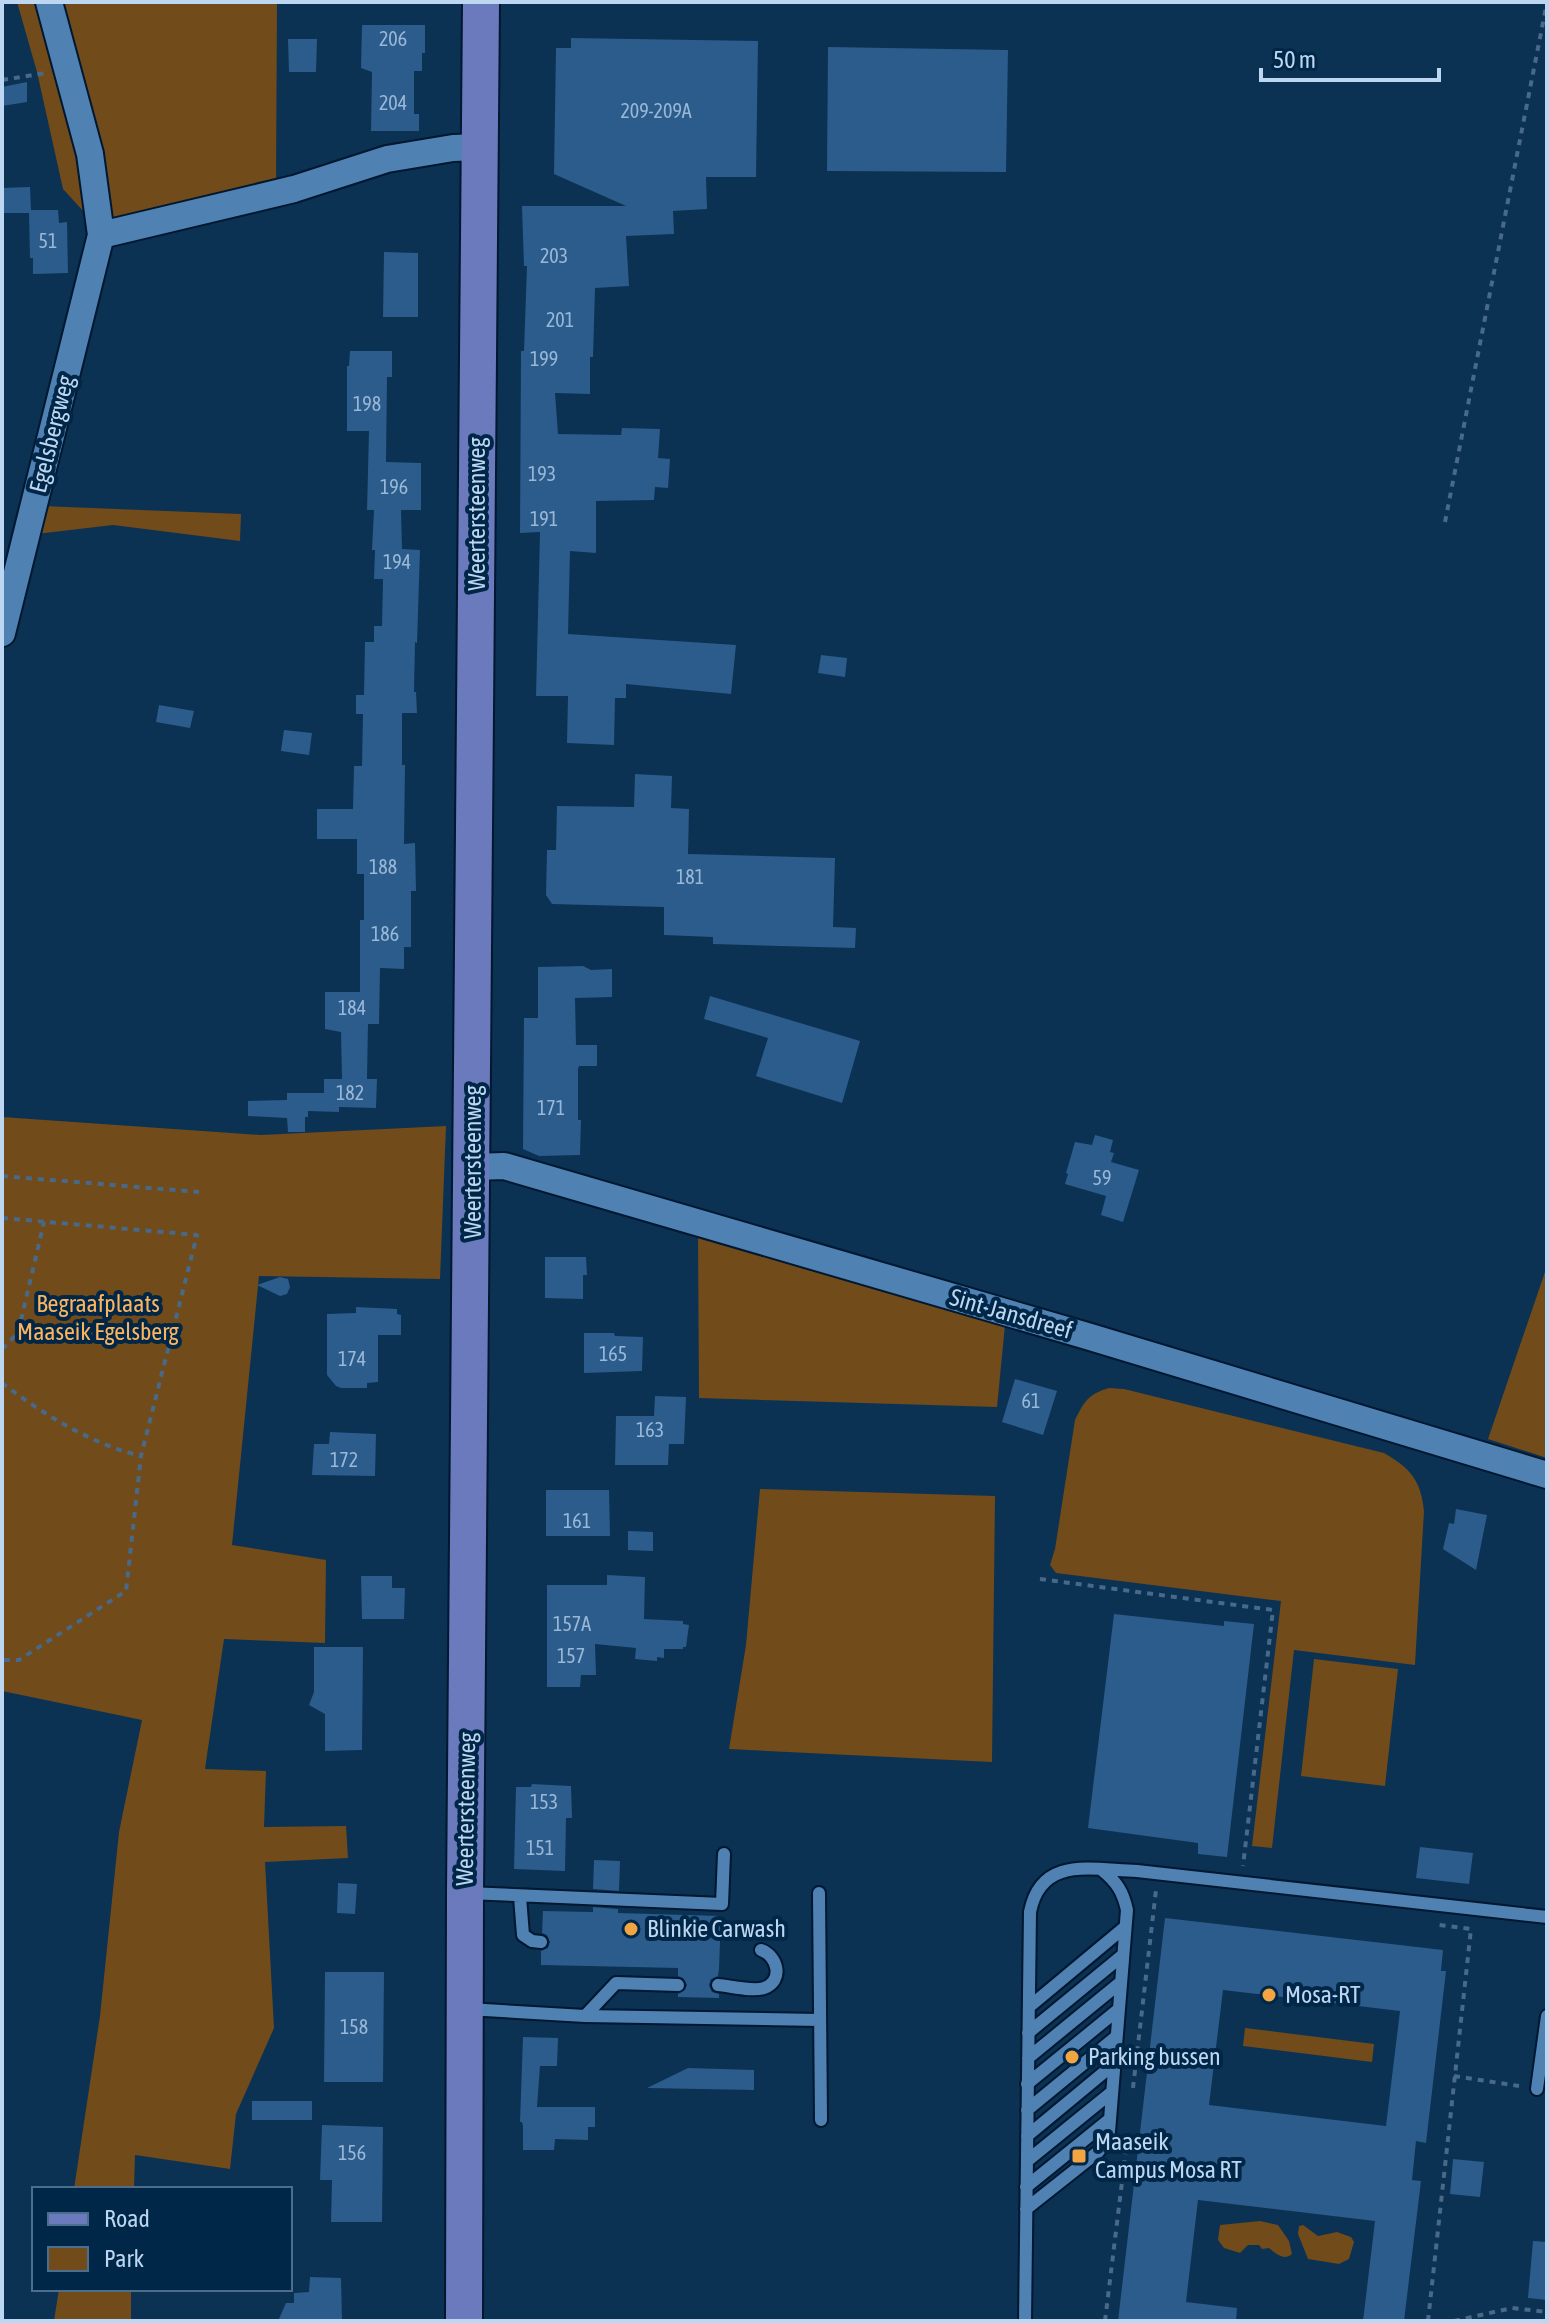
<svg xmlns="http://www.w3.org/2000/svg" width="1549" height="2323" font-family="'Asap Condensed',sans-serif">
	<style>
		.green { fill: #714b1a }
		.building { fill: #2c5c8b; fill-rule: evenodd }
		.lines { fill: none; stroke-linecap: round; stroke-linejoin: round }
		.lane-casing { stroke: #011830; stroke-width: 16 }
		.street-casing { stroke: #011830; stroke-width: 30 }
		.secondary-casing { stroke: #011830; stroke-width: 40 }
		.path { stroke: #486989; stroke-width: 4; stroke-dasharray: 6 6; stroke-linecap: butt }
		.lane { stroke: #5081b3; stroke-width: 12 }
		.street { stroke: #5081b3; stroke-width: 26 }
		.secondary { stroke: #6a7abd; stroke-width: 36 }
		.poi-dot { fill: #f2a541; stroke: #012748; stroke-width: 3 }
		.labels { text-anchor: middle; stroke-width: 8; stroke-linejoin: round; paint-order: stroke }
		.number-label { font-size: 20px; fill: #99b8d8 }
		.street-label { font-size: 24px; fill: #bdd6f1; stroke: #012748 }
		.park-label { font-size: 24px; fill: #fcb55e; stroke: #012748 }
		.poi-label { font-size: 24px; fill: #bdd6f1; stroke: #012748; text-anchor: start }
	</style>
	<rect width="100%" height="100%" fill="#0b3153"/>
	<path class="green" d="M 17,2 L 277,2 L 276,187 L 115,222 L 85,213 L 63,189 L 37,72 Z
		M 42,506 L 241,514 L 240,541 L 113,525 L 36,534 Z
		M 2,1117 L 261,1135 L 446,1126 L 440,1279 L 259,1276 L 232,1545 L 326,1560 L 325,1643 L 224,1639 L 205,1769 L 266,1771 L 264,1827 L 346,1826 L 348,1858 L 265,1862 L 274,2028 L 236,2114 L 230,2169 L 135,2155 L 134,2189 L 74,2189 L 100,2016 L 119,1832 L 142,1720 L 2,1691 Z
		M 698,1235 L 1005,1325 L 997,1407 L 699,1398 Z
		M 1547,1266 L 1547,1458 L 1488,1439 Z
		M 1109,1388 L 1124,1389 L 1384,1453 C 1410,1468 1421,1480 1424,1511 L 1415,1665 L 1294,1650 L 1272,1848 L 1252,1846 L 1281,1601 L 1056,1573 L 1050,1565 L 1055,1549 L 1075,1420 C 1084,1402 1088,1394 1109,1388 Z
		M 760,1489 L 995,1496 L 992,1762 L 729,1749 L 746,1645 Z
		M 1314,1659 L 1398,1669 L 1385,1786 L 1301,1776 Z
		M 1245,2028 L 1374,2044 L 1372,2062 L 1243,2046 Z
		M 1260,2221 L 1278,2225 L 1289,2241 L 1292,2254 C 1284,2261 1276,2254 1269,2248 L 1262,2249 L 1259,2245 L 1248,2245 L 1240,2253 L 1224,2248 L 1218,2240 L 1220,2225 Z
		M 1303,2225 L 1318,2236 L 1337,2232 L 1351,2237 L 1354,2242 L 1349,2259 L 1339,2264 L 1308,2259 L 1298,2234 L 1299,2226 Z
		M 59,2289 L 131,2289 L 131,2321 L 54,2321 Z"/>
	<path class="building" d="M 362,25 L 425,25 L 425,53 L 422,53 L 422,71 L 414,71 L 414,114 L 419,114 L 419,131 L 371,131 L 372,72 L 361,68 Z
		M 571,38 L 758,41 L 756,177 L 706,177 L 707,209 L 673,211 L 674,234 L 626,236 L 629,286 L 595,288 L 593,357 L 590,357 L 590,394 L 555,393 L 558,434 L 621,435 L 622,428 L 660,429 L 658,458 L 670,459 L 668,488 L 655,487 L 654,500 L 596,501 L 596,553 L 570,551 L 568,634 L 736,645 L 731,694 L 626,684 L 626,698 L 615,698 L 614,745 L 567,743 L 568,696 L 536,696 L 540,532 L 520,533 L 521,351 L 524,351 L 527,266 L 524,266 L 522,206 L 626,206 L 554,174 L 556,48 L 571,48 Z
		M 288,39 L 317,39 L 316,72 L 289,72 Z
		M 828,47 L 1008,50 L 1006,172 L 827,171 Z
		M 27,82 L 27,102 L 2,106 L 2,87 Z
		M 30,187 L 31,210 L 58,210 L 59,223 L 67,222 L 68,273 L 33,274 L 33,258 L 30,258 L 29,213 L 2,213 L 2,188 Z
		M 384,252 L 418,253 L 418,317 L 383,317 Z
		M 350,351 L 392,351 L 392,377 L 387,377 L 386,462 L 421,463 L 421,510 L 401,510 L 402,549 L 420,550 L 417,643 L 415,642 L 414,692 L 416,692 L 417,713 L 402,713 L 402,765 L 405,765 L 404,844 L 415,843 L 416,891 L 411,891 L 411,947 L 404,947 L 404,969 L 380,968 L 379,1024 L 368,1024 L 367,1079 L 377,1079 L 376,1108 L 339,1107 L 339,1112 L 308,1111 L 308,1117 L 305,1117 L 305,1132 L 288,1132 L 287,1118 L 248,1116 L 248,1101 L 287,1100 L 287,1093 L 324,1093 L 324,1079 L 342,1079 L 341,1032 L 325,1029 L 325,992 L 360,992 L 360,920 L 364,920 L 364,874 L 357,874 L 357,839 L 317,839 L 317,809 L 353,809 L 354,766 L 362,766 L 363,714 L 356,714 L 356,695 L 364,695 L 365,642 L 374,642 L 374,626 L 382,626 L 383,579 L 374,579 L 375,550 L 372,550 L 374,510 L 367,510 L 369,431 L 347,431 L 347,366 L 349,366 Z
		M 821,655 L 847,658 L 845,677 L 818,673 Z
		M 159,705 L 194,711 L 190,728 L 156,722 Z
		M 284,730 L 312,733 L 309,755 L 281,751 Z
		M 635,774 L 672,776 L 671,808 L 689,809 L 688,854 L 835,858 L 833,927 L 856,928 L 855,948 L 713,944 L 713,937 L 664,935 L 664,907 L 552,904 L 546,895 L 547,850 L 556,850 L 557,806 L 634,807 Z
		M 583,966 L 591,970 L 612,969 L 612,997 L 575,998 L 576,1045 L 597,1045 L 597,1066 L 579,1066 L 578,1069 L 578,1120 L 581,1120 L 580,1155 L 539,1156 L 523,1149 L 524,1018 L 538,1018 L 538,967 Z
		M 710,996 L 860,1041 L 842,1103 L 756,1076 L 768,1038 L 704,1019 Z
		M 1095,1135 L 1113,1140 L 1110,1152 L 1114,1153 L 1111,1162 L 1139,1170 L 1123,1222 L 1101,1215 L 1106,1196 L 1065,1184 L 1068,1174 L 1066,1173 L 1075,1142 L 1092,1145 Z
		M 545,1257 L 586,1257 L 587,1275 L 583,1275 L 583,1299 L 545,1298 Z
		M 280,1277 L 288,1279 L 290,1287 L 287,1294 L 280,1296 L 257,1285 Z
		M 356,1307 L 397,1309 L 397,1314 L 401,1315 L 401,1335 L 378,1335 L 378,1382 L 367,1383 L 367,1388 L 341,1388 L 336,1386 L 327,1375 L 327,1314 L 356,1313 Z
		M 584,1333 L 614,1333 L 615,1336 L 643,1337 L 642,1371 L 584,1373 Z
		M 1015,1379 L 1057,1391 L 1043,1435 L 1002,1422 Z
		M 655,1396 L 686,1397 L 684,1444 L 669,1444 L 668,1465 L 615,1465 L 616,1416 L 654,1416 Z
		M 330,1432 L 376,1434 L 375,1476 L 312,1475 L 314,1444 L 329,1444 Z
		M 546,1490 L 609,1490 L 610,1536 L 546,1536 Z
		M 1456,1509 L 1487,1515 L 1476,1570 L 1443,1549 L 1449,1523 L 1454,1524 Z
		M 628,1531 L 653,1532 L 653,1551 L 628,1550 Z
		M 607,1575 L 645,1577 L 644,1619 L 683,1621 L 683,1624 L 689,1625 L 686,1647 L 683,1647 L 683,1649 L 664,1649 L 664,1658 L 657,1657 L 657,1661 L 635,1659 L 636,1648 L 595,1644 L 596,1675 L 581,1675 L 580,1687 L 547,1687 L 547,1585 L 607,1585 Z
		M 361,1576 L 392,1576 L 392,1588 L 405,1588 L 404,1619 L 362,1619 Z
		M 1114,1614 L 1224,1626 L 1224,1621 L 1254,1624 L 1227,1857 L 1198,1854 L 1198,1843 L 1088,1828 Z
		M 314,1647 L 363,1647 L 362,1750 L 325,1751 L 325,1714 L 309,1705 L 314,1692 Z
		M 532,1784 L 571,1786 L 572,1818 L 566,1818 L 565,1871 L 514,1869 L 516,1787 L 531,1787 Z
		M 1420,1847 L 1473,1853 L 1469,1884 L 1416,1878 Z
		M 594,1860 L 620,1861 L 619,1891 L 593,1889 Z
		M 338,1883 L 357,1884 L 355,1914 L 337,1913 Z
		M 593,1907 L 618,1909 L 618,1913 L 721,1916 L 719,1969 L 718,1976 L 711,1979 L 709,1985 L 712,1992 L 719,1994 L 719,1998 L 678,1997 L 678,1994 L 685,1990 L 687,1985 L 683,1978 L 678,1976 L 678,1968 L 541,1965 L 541,1951 L 548,1948 L 550,1942 L 547,1935 L 542,1933 L 543,1911 L 593,1912 Z
		M 1165,1918 L 1443,1950 L 1441,1971 L 1446,1971 L 1426,2143 L 1416,2141 L 1412,2180 L 1421,2181 L 1404,2321 L 1363,2321 L 1375,2221 L 1198,2200 L 1186,2302 L 1237,2308 L 1236,2321 L 1118,2321 ZM 1223,1990 L 1400,2011 L 1386,2126 L 1209,2105 Z
		M 325,1972 L 384,1972 L 383,2082 L 324,2082 Z
		M 523,2037 L 558,2038 L 557,2066 L 540,2066 L 537,2107 L 595,2107 L 595,2127 L 588,2127 L 588,2140 L 555,2139 L 554,2150 L 523,2150 L 523,2126 L 522,2122 L 520,2122 Z
		M 688,2068 L 754,2070 L 754,2090 L 647,2088 Z
		M 252,2101 L 312,2101 L 312,2120 L 252,2120 Z
		M 322,2125 L 383,2127 L 382,2222 L 331,2222 L 332,2180 L 320,2180 Z
		M 1453,2159 L 1484,2162 L 1480,2197 L 1450,2194 Z
		M 1533,2241 L 1547,2242 L 1547,2300 L 1528,2298 Z
		M 310,2277 L 341,2278 L 342,2321 L 278,2321 L 286,2303 L 294,2303 L 294,2293 L 309,2292 Z"/>
	<g class="lines">
		<defs>
			<path id="lane" d="M 467,1893 L 722,1904 L 724,1854
				M 819,1893 L 821,2120
				M 520,1897 L 523,1935 L 532,1941 L 541,1942
				M 718,1985 C 730,1986 754,1992 764,1988 C 784,1981 778,1956 761,1950
				M 1029,2007 L 1125,1927
				M 468,2009 L 585,2016 L 820,2020
				M 585,2016 L 616,1983 L 678,1985
				M 1028,2033 L 1123,1955
				M 1028,2058 L 1121,1982
				M 1027,2084 L 1119,2009
				M 1537,2089 L 1547,2016
				M 1027,2110 L 1116,2037
				M 1027,2136 L 1114,2064
				M 1027,2161 L 1112,2092
				M 1026,2187 L 1110,2119
				M 1026,2209 L 1098,2152 L 1103,2146 L 1109,2132 L 1127,1910 C 1123,1892 1117,1882 1102,1870
				M 1025,2321 L 1030,1912 C 1041,1855 1093,1870 1137,1871 L 1547,1917"/>
			<path id="street" d="M 101,235 L 294,189 L 387,159 L 453,148 L 480,147
				M 2,633 L 101,235 L 90,154 L 49,2
				M 473,1167 L 504,1166 L 1087,1336 L 1547,1475"/>
			<path id="secondary" d="M 464,2321 L 465,1893 L 481,2"/>
		</defs>
		<use href="#lane" class="lane-casing"/>
		<use href="#street" class="street-casing"/>
		<use href="#secondary" class="secondary-casing"/>
		<path class="path" d="M 2,80 L 46,73
			M 1445,522 L 1547,2
			M 2,1176 L 199,1192
			M 2,1218 L 197,1235 L 141,1456 L 126,1591 L 19,1660 L 2,1660
			M 2,1349 L 18,1333 L 44,1222
			M 2,1383 C 43,1414 91,1444 141,1456
			M 1040,1579 L 1273,1610 L 1243,1866
			M 1454,2076 L 1519,2086
			M 1133,2088 L 1156,1890
			M 1105,2321 L 1127,2141
			M 1428,2321 L 1471,1929 L 1439,1925
			M 1454,2321 L 1512,2308 L 1547,2312"/>
		<use href="#lane" class="lane"/>
		<use href="#street" class="street"/>
		<use href="#secondary" class="secondary"/>
	</g>
	<g class="poi-dot">
		<circle cx="631" cy="1929" r="8"/>
		<circle cx="1269" cy="1995" r="8"/>
		<circle cx="1072" cy="2057" r="8"/>
		<rect x="1071" y="2148" width="16" height="16" rx="4"/>
	</g>
	<g class="labels">
		<g class="number-label">
			<text x="393" y="46">206</text>
			<text x="393" y="110">204</text>
			<text x="656" y="118">209-209A</text>
			<text x="48" y="248">51</text>
			<text x="554" y="263">203</text>
			<text x="560" y="327">201</text>
			<text x="544" y="366">199</text>
			<text x="367" y="411">198</text>
			<text x="542" y="481">193</text>
			<text x="394" y="494">196</text>
			<text x="544" y="526">191</text>
			<text x="397" y="569">194</text>
			<text x="383" y="874">188</text>
			<text x="690" y="884">181</text>
			<text x="385" y="941">186</text>
			<text x="352" y="1015">184</text>
			<text x="350" y="1100">182</text>
			<text x="551" y="1115">171</text>
			<text x="1102" y="1185">59</text>
			<text x="613" y="1361">165</text>
			<text x="352" y="1366">174</text>
			<text x="1031" y="1408">61</text>
			<text x="650" y="1437">163</text>
			<text x="344" y="1467">172</text>
			<text x="577" y="1528">161</text>
			<text x="572" y="1631">157A</text>
			<text x="571" y="1663">157</text>
			<text x="544" y="1809">153</text>
			<text x="540" y="1855">151</text>
			<text x="354" y="2034">158</text>
			<text x="352" y="2160">156</text>
		</g>
		<g class="street-label">
			<text transform="translate(52 434) rotate(-76)" y="8">Egelsbergweg</text>
			<text transform="translate(477 514) rotate(-90)" y="8">Weertersteenweg</text>
			<text transform="translate(473 1162) rotate(-90)" y="8">Weertersteenweg</text>
			<text transform="translate(1011 1314) rotate(16)" y="8">Sint-Jansdreef</text>
			<text transform="translate(466 1809) rotate(-89)" y="8">Weertersteenweg</text>
		</g>
		<g class="park-label">
			<text x="98" y="1312">Begraafplaats<tspan x="98" dy="28">Maaseik Egelsberg</tspan></text>
		</g>
		<g class="poi-label">
			<text x="647" y="1937">Blinkie Carwash</text>
			<text x="1285" y="2003">Mosa-RT</text>
			<text x="1088" y="2065">Parking bussen</text>
			<text x="1095" y="2150">Maaseik<tspan x="1095" dy="28">Campus Mosa RT</tspan></text>
		</g>
	</g>
	<rect width="1549" height="2323" fill="none" stroke="#bdd6f1" stroke-width="8"/>
	<rect x="32" y="2187" width="260" height="104" fill="#012748" stroke="#4c6d8c" stroke-width="2"/>
	<rect x="48" y="2213" width="40" height="12" fill="#6a7abd" stroke="#4c6d8c" stroke-width="2"/>
	<text x="104" y="2227" font-size="24" fill="#bdd6f1">Road</text>
	<rect x="48" y="2247" width="40" height="24" fill="#714b1a" stroke="#4c6d8c" stroke-width="2"/>
	<text x="104" y="2267" font-size="24" fill="#bdd6f1">Park</text>
	<path d="M1261 68v12h178v-12" fill="none" stroke="#bdd6f1" stroke-width="4"/>
	<text x="1273" y="68" font-size="24" fill="#bdd6f1" stroke="#012748" stroke-width="6" paint-order="stroke">50 m</text>
</svg>
